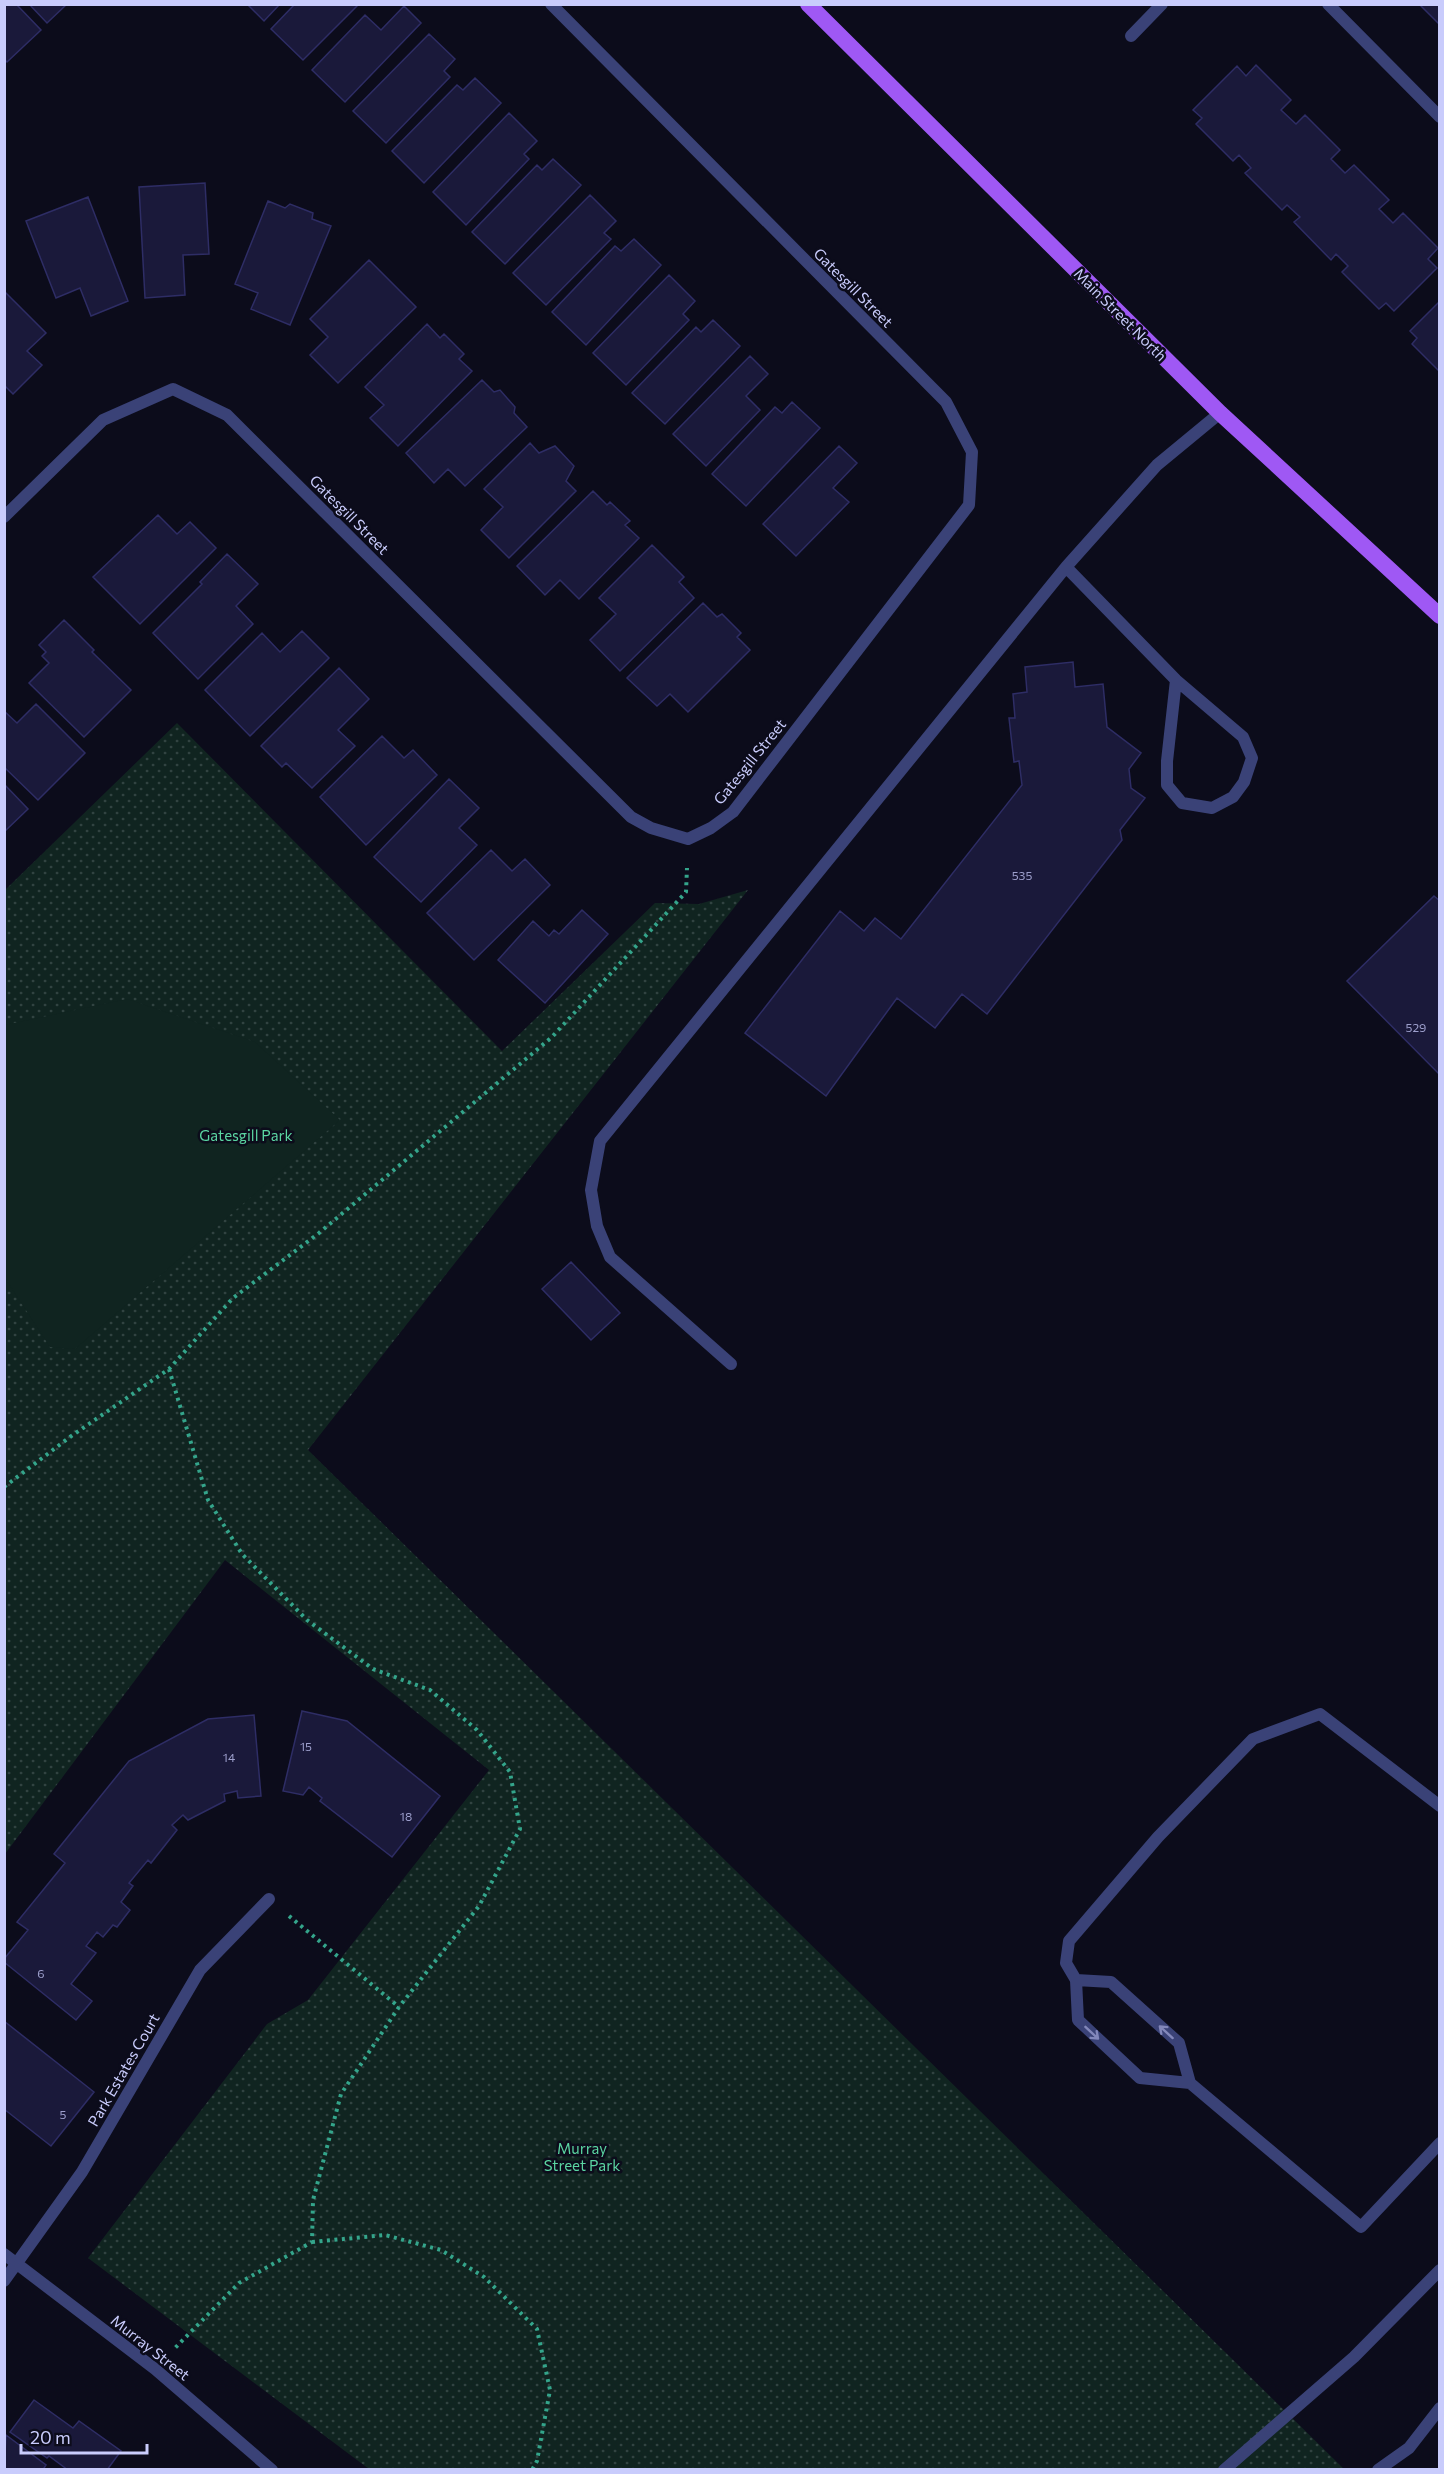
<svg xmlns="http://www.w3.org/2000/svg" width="1444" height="2474" font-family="Commissioner,sans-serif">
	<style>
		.green { fill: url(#green-dots) }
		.pitch { fill: #102420 }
		.building { fill: #1a193a; stroke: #2e2d65; stroke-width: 1.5 }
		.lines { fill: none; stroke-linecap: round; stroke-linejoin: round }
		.path { stroke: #34a58b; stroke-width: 4; stroke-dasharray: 3 4.5; stroke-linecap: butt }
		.service { stroke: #3a4277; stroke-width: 12 }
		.minor { stroke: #3a4277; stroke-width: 12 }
		.primary { stroke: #9f58f4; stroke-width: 16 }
		.oneway { stroke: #8287ba }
		.labels { text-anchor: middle; stroke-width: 5; stroke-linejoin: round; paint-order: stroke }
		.number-label { font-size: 12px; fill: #9d9fcc }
		.street-label { font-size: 15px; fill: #c9ccfc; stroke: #0c0c1b }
		.park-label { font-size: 15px; fill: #5bd5a2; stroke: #0c0c1b }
	</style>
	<defs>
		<pattern id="green-dots" width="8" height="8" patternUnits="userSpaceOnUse" patternTransform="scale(1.5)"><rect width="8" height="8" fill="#102420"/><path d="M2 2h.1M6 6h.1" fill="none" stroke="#314341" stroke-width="1.8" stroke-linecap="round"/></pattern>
	</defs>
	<rect width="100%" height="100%" fill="#0c0c1b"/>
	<path class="green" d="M 177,723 L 502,1051 L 655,903 L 699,904 L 748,890 L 308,1450 L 1344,2469 L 369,2469 L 88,2258 L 267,2024 L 308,2000 L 489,1770 L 225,1560 L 5,1854 L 5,890 Z"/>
	<path class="pitch" d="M 127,999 L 255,1042 L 340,1120 L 75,1349 L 50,1347 L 5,1278 L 5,1025 Z"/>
	<path class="building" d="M 4,4 L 16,4 L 41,30 L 7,62 L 4,59 Z
		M 29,4 L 67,4 L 47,23 Z
		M 247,4 L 280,4 L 264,21 Z
		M 295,4 L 359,4 L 303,60 L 271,29 Z
		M 1419,4 L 1440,4 L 1440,25 Z
		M 404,6 L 421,23 L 345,102 L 312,70 L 365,15 L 381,30 Z
		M 429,34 L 455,59 L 444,71 L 450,77 L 386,143 L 353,111 Z
		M 1256,65 L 1291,100 L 1281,110 L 1296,124 L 1305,115 L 1340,150 L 1331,159 L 1345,173 L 1354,165 L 1389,200 L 1379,209 L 1393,223 L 1403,213 L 1438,248 L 1428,259 L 1437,268 L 1394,311 L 1386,303 L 1379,309 L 1342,272 L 1348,266 L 1336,254 L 1331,260 L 1294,222 L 1300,217 L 1287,205 L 1282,210 L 1245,173 L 1251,168 L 1239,155 L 1233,161 L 1196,124 L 1202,118 L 1193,110 L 1237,66 L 1246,76 Z
		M 475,78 L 501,103 L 424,183 L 392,151 L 457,85 L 463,90 Z
		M 509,113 L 537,141 L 524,154 L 529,159 L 466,225 L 433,192 Z
		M 553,159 L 581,185 L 505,264 L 472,232 L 537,165 L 542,170 Z
		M 205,183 L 209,254 L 183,255 L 185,295 L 145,298 L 139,187 Z
		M 590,195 L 616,221 L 604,233 L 611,239 L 546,305 L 513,273 Z
		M 88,197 L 128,301 L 91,316 L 80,288 L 56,298 L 26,221 Z
		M 268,201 L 285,208 L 290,204 L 313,213 L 312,219 L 331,226 L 290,325 L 251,309 L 258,293 L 235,284 Z
		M 634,239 L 661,265 L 586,345 L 552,312 L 615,246 L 621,251 Z
		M 369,260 L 416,307 L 338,383 L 310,355 L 328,337 L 310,319 Z
		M 669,275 L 695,301 L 683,314 L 689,320 L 626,385 L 593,353 Z
		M 4,291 L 46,333 L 27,351 L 42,365 L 13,394 L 4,385 Z
		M 1440,301 L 1440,372 L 1412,344 L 1417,338 L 1410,331 Z
		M 713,320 L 740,346 L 665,424 L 632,393 L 696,327 L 701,332 Z
		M 427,324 L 440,338 L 444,334 L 464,354 L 459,359 L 472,371 L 398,446 L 370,418 L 384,405 L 365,387 Z
		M 750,356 L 768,374 L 746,396 L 760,410 L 706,466 L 673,434 Z
		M 482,380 L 494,392 L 500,390 L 515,407 L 514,413 L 527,427 L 465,486 L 448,469 L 434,483 L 406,453 Z
		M 792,402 L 820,428 L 746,506 L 712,474 L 775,407 L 782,413 Z
		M 530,443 L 539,453 L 555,446 L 574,466 L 566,481 L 576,491 L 509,558 L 481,530 L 503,507 L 484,489 Z
		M 839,446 L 857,463 L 833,488 L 849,502 L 796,556 L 763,524 Z
		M 593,491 L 607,505 L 610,502 L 630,521 L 625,525 L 639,538 L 579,599 L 560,580 L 545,595 L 517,566 Z
		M 158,515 L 177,534 L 190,522 L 216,548 L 140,624 L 93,577 Z
		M 652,545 L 684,577 L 679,582 L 694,598 L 620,671 L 590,640 L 616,614 L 599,598 Z
		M 227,554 L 258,584 L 236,606 L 253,624 L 198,679 L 153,633 L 202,584 L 200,582 Z
		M 703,603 L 717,617 L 722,614 L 741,633 L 737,637 L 750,650 L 688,712 L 670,694 L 657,706 L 627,678 Z
		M 64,620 L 94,650 L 92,652 L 131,690 L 84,737 L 29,683 L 49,663 L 42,656 L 46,652 L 39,645 Z
		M 302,631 L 329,658 L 250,736 L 205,690 L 262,633 L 280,652 Z
		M 1073,662 L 1075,687 L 1103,684 L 1107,727 L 1141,753 L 1129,769 L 1131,788 L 1145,798 L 1120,830 L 1122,840 L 987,1014 L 962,994 L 935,1028 L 897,998 L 826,1096 L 745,1033 L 840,911 L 864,931 L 875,918 L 901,939 L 1022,785 L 1019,761 L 1014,762 L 1009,718 L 1015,718 L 1013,694 L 1027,692 L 1025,667 Z
		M 339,668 L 369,699 L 338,730 L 355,746 L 312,788 L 286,763 L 282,767 L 261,746 Z
		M 36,704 L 85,753 L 38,800 L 4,767 L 4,711 L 17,723 Z
		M 382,736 L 404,758 L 413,750 L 437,775 L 366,845 L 320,797 Z
		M 449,779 L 479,808 L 459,828 L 477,845 L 421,902 L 374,857 Z
		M 4,784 L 28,809 L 4,832 Z
		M 491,850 L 512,871 L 525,859 L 550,885 L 474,960 L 427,913 Z
		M 1434,896 L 1440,901 L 1440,1075 L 1347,981 Z
		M 582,910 L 608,934 L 545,1003 L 498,960 L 533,921 L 549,936 L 554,930 L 559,934 Z
		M 571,1262 L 620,1313 L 591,1340 L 542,1289 Z
		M 302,1711 L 347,1721 L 440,1796 L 392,1857 L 320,1801 L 322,1798 L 309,1787 L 303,1795 L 283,1791 Z
		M 254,1715 L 261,1796 L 238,1798 L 237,1791 L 224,1794 L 225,1801 L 188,1820 L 183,1815 L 172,1825 L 177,1830 L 151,1863 L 148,1860 L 129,1883 L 133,1886 L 121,1902 L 130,1910 L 117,1927 L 113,1925 L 103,1937 L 97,1932 L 86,1946 L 96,1953 L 71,1984 L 92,2001 L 76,2020 L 4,1962 L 4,1959 L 28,1930 L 17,1922 L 65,1863 L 54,1854 L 129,1761 L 208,1719 Z
		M 4,2021 L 94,2092 L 51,2146 L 4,2109 Z
		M 34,2400 L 73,2428 L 79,2421 L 121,2451 L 107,2470 L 68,2470 L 49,2456 L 47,2458 L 10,2432 Z
		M 6,2435 L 46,2465 L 44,2468 L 45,2470 L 4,2470 Z"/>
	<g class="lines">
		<path class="path" d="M 169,1369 L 208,1500 L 242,1554 L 307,1620 L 373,1669 L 430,1690 L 477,1730 L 510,1772 L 520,1829 L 479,1906 L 399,2007 L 341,2094 L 313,2200 L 312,2242 L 239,2283 L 175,2348
			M 4,1487 L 70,1437 L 169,1369 L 233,1298 L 319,1233 L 552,1037 L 686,892 L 687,868
			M 289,1916 L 399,2007
			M 312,2242 L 385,2235 L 441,2250 L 484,2277 L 537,2329 L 550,2390 L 537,2461 L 532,2470"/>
		<path class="service" d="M 1328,4 L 1440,117
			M 1131,36 L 1162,4
			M 1176,680 L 1167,761 L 1167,785 L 1182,803 L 1212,808 L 1233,797 L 1244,782 L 1252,758 L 1243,737 L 1176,680 L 1066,567 L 1157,465 L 1220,413
			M 731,1364 L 610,1257 L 597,1226 L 591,1190 L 600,1141 L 1066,567
			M 1440,1806 L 1320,1714 L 1253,1739 L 1158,1837 L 1069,1941 L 1066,1963 L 1076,1980 L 1078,2020 L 1140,2078 L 1190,2083 L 1361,2227 L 1440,2143
			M 1076,1980 L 1111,1982 L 1179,2043 L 1190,2083
			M 1224,2470 L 1354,2357 L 1440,2270
			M 1378,2470 L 1409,2448 L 1440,2408"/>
		<path class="minor" d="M 4,517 L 103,420 L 173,389 L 227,415 L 631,817 L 651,828 L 688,839 L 711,828 L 733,812 L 969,505 L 972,452 L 946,402 L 551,4
			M 4,2254 L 155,2369 L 272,2470
			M 4,2281 L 82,2172 L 200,1970 L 269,1899"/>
		<path class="primary" d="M 808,4 L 1220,413 L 1440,616"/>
	</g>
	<defs><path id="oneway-shaft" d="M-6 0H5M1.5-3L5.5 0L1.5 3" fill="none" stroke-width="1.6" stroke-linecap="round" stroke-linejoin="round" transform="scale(1.5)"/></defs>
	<g class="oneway">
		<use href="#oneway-shaft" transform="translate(1166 2032) rotate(-138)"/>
		<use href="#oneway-shaft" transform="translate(1092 2033) rotate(43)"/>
	</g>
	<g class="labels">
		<g class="number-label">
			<text x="1022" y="880">535</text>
			<text x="1416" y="1032">529</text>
			<text x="306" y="1751">15</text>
			<text x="229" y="1762">14</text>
			<text x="406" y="1821">18</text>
			<text x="41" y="1978">6</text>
			<text x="63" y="2119">5</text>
		</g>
		<g class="street-label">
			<text transform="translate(853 288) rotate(45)" y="5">Gatesgill Street</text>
			<text transform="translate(1120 315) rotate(45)" y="5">Main Street North</text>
			<text transform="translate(349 515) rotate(45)" y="5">Gatesgill Street</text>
			<text transform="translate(750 762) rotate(-51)" y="5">Gatesgill Street</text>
			<text transform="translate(124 2070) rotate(-60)" y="5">Park Estates Court</text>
			<text transform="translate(150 2348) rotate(38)" y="5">Murray Street</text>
		</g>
		<g class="park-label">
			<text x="246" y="1141">Gatesgill Park</text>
			<text x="582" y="2154">Murray<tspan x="582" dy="17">Street Park</tspan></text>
		</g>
	</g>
	<rect width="1444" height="2474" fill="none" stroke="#c9ccfc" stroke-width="12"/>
	<path d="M21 2444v9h126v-9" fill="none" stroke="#c9ccfc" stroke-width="3"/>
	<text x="30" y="2444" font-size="18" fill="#c9ccfc" stroke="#0c0c1b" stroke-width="4.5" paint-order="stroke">20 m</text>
</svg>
